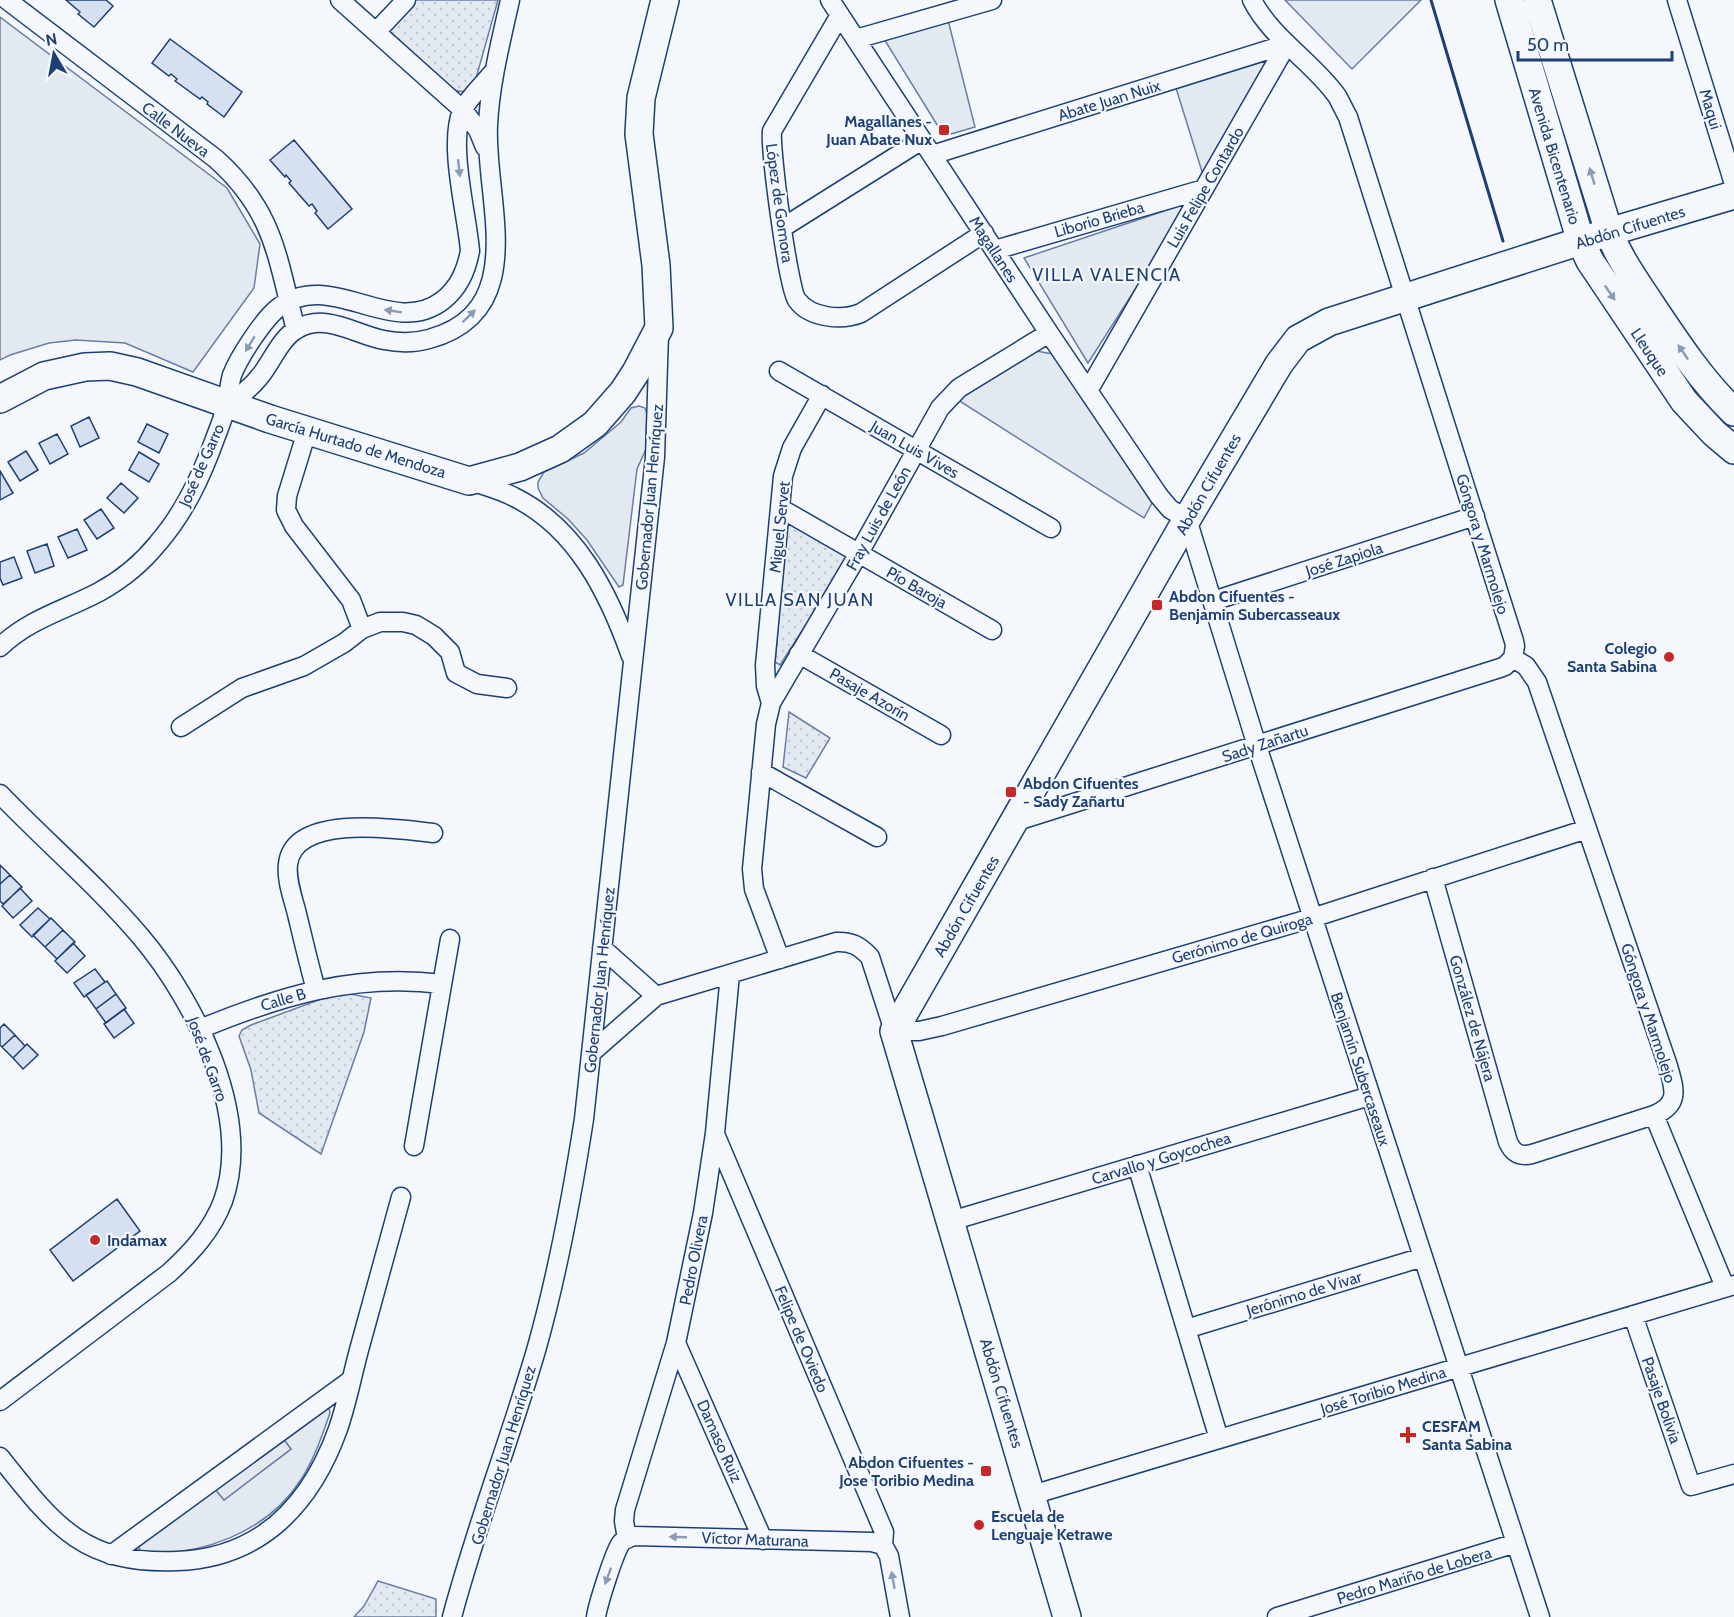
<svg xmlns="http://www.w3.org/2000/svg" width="1734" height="1617" font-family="Cabin,sans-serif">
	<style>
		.grass { fill: #e3e9f0; stroke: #687fa3; stroke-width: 1.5 }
		.park { fill: url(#park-dots); stroke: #687fa3; stroke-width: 1.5 }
		.parking { fill: #e3e8f0; stroke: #687fa3; stroke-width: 1.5 }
		.building { fill: #d5e0f0; stroke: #1d3f73; stroke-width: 1.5 }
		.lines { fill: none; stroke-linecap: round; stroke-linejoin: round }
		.street-casing { stroke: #1d3f73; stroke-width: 21 }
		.secondary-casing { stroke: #1d3f73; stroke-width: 30 }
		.street { stroke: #f4f7fb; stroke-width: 18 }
		.secondary { stroke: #f4f7fb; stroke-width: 27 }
		.wall { stroke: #1d3f73; stroke-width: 3 }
		.oneway { fill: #889bb7 }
		.poi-dot { fill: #c62828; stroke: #f4f7fb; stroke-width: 2 }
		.labels { text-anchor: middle; stroke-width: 4.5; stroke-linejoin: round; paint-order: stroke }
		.street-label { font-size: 16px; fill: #1d3f73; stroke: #f4f7fb }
		.poi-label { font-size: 16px; font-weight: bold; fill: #1d3f73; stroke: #f4f7fb; text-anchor: start }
		.neighbourhood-label { font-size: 18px; letter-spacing: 1.5px; fill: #1d3f73; stroke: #f4f7fb }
	</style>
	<defs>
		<pattern id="park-dots" width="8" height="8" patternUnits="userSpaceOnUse" patternTransform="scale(1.5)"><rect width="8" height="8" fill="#e3e9f0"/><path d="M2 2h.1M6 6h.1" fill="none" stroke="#c2c9d1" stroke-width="1.8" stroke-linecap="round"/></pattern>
	</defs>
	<rect width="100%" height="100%" fill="#f4f7fb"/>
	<path class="grass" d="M 1285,0 L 1421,0 L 1352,69 Z
		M 0,17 L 227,188 L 260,244 L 254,288 L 193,372 L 125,343 L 76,340 L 49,343 L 10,355 L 0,360 Z
		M 948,20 L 975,127 L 944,136 L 884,39 Z
		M 1271,57 L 1204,178 L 1176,88 Z
		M 1191,202 L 1088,363 L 1024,258 Z
		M 1036,351 L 1053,354 L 1152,503 L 1144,518 L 958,400 Z
		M 639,406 L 645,408 L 647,414 L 646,449 L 637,469 L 623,585 L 619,587 L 587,540 L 568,519 L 543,498 L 538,488 L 538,482 L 544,472 L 584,453 L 621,422 L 631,408 Z
		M 325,1406 L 329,1408 L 330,1413 C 322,1436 314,1460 300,1481 C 267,1532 199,1558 140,1552 L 139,1545 L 214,1488 L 224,1500 L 291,1449 L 282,1437 Z"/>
	<path class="park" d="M 414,0 L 498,0 L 475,82 C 469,90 464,94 454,90 L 390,32 L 389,30 Z
		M 787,522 L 844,555 L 846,560 L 844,566 L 780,665 L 775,662 Z
		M 789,712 L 830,738 L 806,778 L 783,767 Z
		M 340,992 L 371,998 L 364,1032 L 321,1154 L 259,1113 L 251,1070 L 239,1036 L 242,1030 L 251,1025 Z
		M 378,1581 L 436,1599 L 436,1617 L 354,1617 L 364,1606 Z"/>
	<path class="parking" d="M 282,1437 L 291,1449 L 224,1500 L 214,1488 Z"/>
	<path class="building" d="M 66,0 L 106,0 L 113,6 L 94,27 L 78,14 L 80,12 Z
		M 170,39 L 242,92 L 224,117 L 207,104 L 208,102 L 202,97 L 200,99 L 175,81 L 177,79 L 171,74 L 169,76 L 152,63 Z
		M 294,140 L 352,209 L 328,229 L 315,213 L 317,211 L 312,204 L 309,206 L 289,183 L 291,181 L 286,175 L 285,177 L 270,160 Z
		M 89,417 L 99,438 L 80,447 L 71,426 Z
		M 147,424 L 168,434 L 159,453 L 138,442 Z
		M 57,434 L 68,454 L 50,464 L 39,443 Z
		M 26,451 L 38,470 L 20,481 L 8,462 Z
		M 139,452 L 159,464 L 149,482 L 129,470 Z
		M 0,471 L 13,493 L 0,500 Z
		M 121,483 L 138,498 L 124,513 L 107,498 Z
		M 101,509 L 114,528 L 97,539 L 84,520 Z
		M 77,529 L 87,550 L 68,558 L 58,537 Z
		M 47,544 L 54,566 L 35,573 L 27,551 Z
		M 14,557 L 22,578 L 3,585 L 0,578 L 0,562 Z
		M 0,865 L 10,875 L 0,884 Z
		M 10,875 L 22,887 L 3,904 L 0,901 L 0,884 Z
		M 20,888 L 32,901 L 13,918 L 2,906 Z
		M 38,908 L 50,919 L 32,937 L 20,925 Z
		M 51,918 L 63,930 L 45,947 L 33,935 Z
		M 63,930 L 75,942 L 57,959 L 45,947 Z
		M 73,943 L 85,956 L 67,973 L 55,961 Z
		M 95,969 L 105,982 L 84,997 L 74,983 Z
		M 107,981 L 116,994 L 96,1009 L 86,995 Z
		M 116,994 L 126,1008 L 106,1023 L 96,1009 Z
		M 124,1009 L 134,1023 L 114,1038 L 104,1024 Z
		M 4,1024 L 15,1035 L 2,1047 L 0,1045 L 0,1028 Z
		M 15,1035 L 25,1046 L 13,1058 L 2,1047 Z
		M 27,1044 L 38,1055 L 23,1069 L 13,1058 Z
		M 117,1199 L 140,1231 L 73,1281 L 50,1250 Z"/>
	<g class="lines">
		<defs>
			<path id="street" d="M 7,0 L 216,159 C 275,212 277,258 296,330
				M 340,0 L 463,110 L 478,130 L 485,147
				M 830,0 L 1049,333 L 1159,496 L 1170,509 L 1187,519 L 1257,746 L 1540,1617
				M 1252,0 C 1272,39 1312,61 1337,96 C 1341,103 1344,110 1348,117 L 1514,641 L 1515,646 L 1513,658
				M 1677,0 L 1734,184
				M 840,15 L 772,131 C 770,150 788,288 797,300 C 810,318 842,321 861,313 L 984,233
				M 376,32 L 406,0
				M 856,39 L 992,0
				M 932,155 L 1287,44
				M 782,228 L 922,140
				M 995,250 L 1204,189
				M 779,371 L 1051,528
				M 1088,391 L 1287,44
				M 227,405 C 240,396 251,388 261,375 C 272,361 281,338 297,329 C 326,312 356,335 384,340 C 399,343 415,343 429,339 C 532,311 484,199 488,125 C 490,83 501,41 510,0
				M 307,431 L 287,496 L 286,510 L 294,526 L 351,600 L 362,629
				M 471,481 C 485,486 501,490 514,497 C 577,528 609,594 631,656
				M 780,508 L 992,630
				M 1213,601 L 1475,516
				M 0,647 C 29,619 65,610 99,592 C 121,580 142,563 158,543 C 185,512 202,475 216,436 C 220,426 224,416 226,406 C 229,396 229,385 232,375 C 239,357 263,320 278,308 C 330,267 391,339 442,301 C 459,288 466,271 470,251 C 467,214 448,145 462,111 C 469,97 484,84 494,71
				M 799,654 L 941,735
				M 771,703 L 766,686 L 765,665 L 783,476 L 792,448 L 822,395
				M 181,727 L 242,688 L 304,666 L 344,643 L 362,629 L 380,622 L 403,622 L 416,625 L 434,636 L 450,652 L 456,673 L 477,684 L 507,688
				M 761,772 L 877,837
				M 0,794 C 46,842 98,886 141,937 C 195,1001 253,1116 223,1201 C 212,1230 192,1252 169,1273 L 0,1401
				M 1014,822 L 1500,668 L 1505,666 L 1513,658
				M 1433,878 L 1508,1142 C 1513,1153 1520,1157 1532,1154 L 1654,1115 C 1681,1104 1674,1088 1668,1066 L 1537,682 L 1526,666 L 1513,658
				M 602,948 L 656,996
				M 780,959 L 754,889 L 752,869 L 766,724 L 771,703 L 859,553 L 940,408 L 959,388 L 1049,333
				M 316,990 C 309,965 303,939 297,914 C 293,898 286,880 288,864 C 294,813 398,829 433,833
				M 200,1029 C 280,996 355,973 442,984
				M 591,1053 L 656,996 L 836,942 C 851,941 860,946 870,957 L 894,1031 L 919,1031 L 942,1026 L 1312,918 L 1587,829
				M 1654,1115 L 1725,1287
				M 715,1134 L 881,1525 L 884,1532 L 883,1545
				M 414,1146 L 450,939
				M 1137,1165 L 1219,1439
				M 951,1221 L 1370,1096
				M 1633,1315 L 1691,1486 L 1734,1474
				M 1186,1329 L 1423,1257
				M 676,1343 L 763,1540
				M 0,1457 C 54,1525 83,1565 177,1561 C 261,1558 311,1504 338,1429 C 347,1403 352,1376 359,1350 C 373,1299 387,1248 401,1197
				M 1032,1495 L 1734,1285
				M 627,1539 L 624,1521 L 625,1510 L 676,1343 L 703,1213 L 715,1133 L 730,974
				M 883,1545 L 889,1556 L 900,1617
				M 111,1555 L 351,1380
				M 452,1617 C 476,1526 511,1437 537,1347 C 558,1272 572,1196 584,1119 L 655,457 L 659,333
				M 596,1617 C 598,1604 614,1553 621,1543 C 624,1539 629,1538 634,1536 L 872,1542 L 883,1545
				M 1277,1617 L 1516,1543"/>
			<path id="secondary" d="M 1509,0 L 1581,242 L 1590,261 L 1684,401 L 1714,433 L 1734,450
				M 1537,0 L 1609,232 C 1619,258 1635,280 1650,303 C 1676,342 1701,380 1734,412
				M 0,399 L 44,376 L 85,367 L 110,366 L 137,372 L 270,419 L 469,481 L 520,467 L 560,449 L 595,424 L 623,392 L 636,372 L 659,328 L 656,265 L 639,134 L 641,98 L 665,0
				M 1067,1617 L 894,1031 L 1187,519 L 1279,364 L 1298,339 L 1329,322 L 1609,232 L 1734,195"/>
		</defs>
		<use href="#street" class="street-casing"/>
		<use href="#secondary" class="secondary-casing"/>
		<use href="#street" class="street"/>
		<use href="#secondary" class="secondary"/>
		<path class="wall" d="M 1431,0 L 1503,241"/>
	</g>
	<defs><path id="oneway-solid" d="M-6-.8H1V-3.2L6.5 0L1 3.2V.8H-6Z" transform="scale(1.5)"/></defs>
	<g class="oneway">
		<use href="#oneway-solid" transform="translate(459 168) rotate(84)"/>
		<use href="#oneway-solid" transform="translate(1592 176) rotate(-107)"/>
		<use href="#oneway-solid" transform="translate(1610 293) rotate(56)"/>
		<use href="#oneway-solid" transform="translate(393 311) rotate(-171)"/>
		<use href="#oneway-solid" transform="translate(469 316) rotate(-44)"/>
		<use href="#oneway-solid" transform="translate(250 344) rotate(121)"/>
		<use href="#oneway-solid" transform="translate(1683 352) rotate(-124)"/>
		<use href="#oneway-solid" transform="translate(678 1537) rotate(-178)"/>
		<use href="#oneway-solid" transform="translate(608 1576) rotate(110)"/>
		<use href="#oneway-solid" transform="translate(893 1580) rotate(-100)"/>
	</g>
	<g class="poi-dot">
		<rect x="938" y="124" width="12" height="12" rx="3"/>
		<rect x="1151" y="599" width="12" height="12" rx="3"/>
		<circle cx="1669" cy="657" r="6"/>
		<rect x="1005" y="786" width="12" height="12" rx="3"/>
		<circle cx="95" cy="1240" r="6"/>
		<path d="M1405 1426h6v6h6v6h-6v6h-6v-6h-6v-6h6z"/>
		<rect x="980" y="1465" width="12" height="12" rx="3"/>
		<circle cx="979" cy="1525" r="6"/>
	</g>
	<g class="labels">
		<g class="street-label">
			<text transform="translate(1109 100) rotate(-17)" y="6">Abate Juan Nuix</text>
			<text transform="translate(1711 109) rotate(73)" y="6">Maqui</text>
			<text transform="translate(176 129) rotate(37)" y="6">Calle Nueva</text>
			<text transform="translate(1555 156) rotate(73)" y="6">Avenida Bicentenario</text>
			<text transform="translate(1205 187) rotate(-60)" y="6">Luis Felipe Contardo</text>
			<text transform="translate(780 203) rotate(82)" y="6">López de Gomora</text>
			<text transform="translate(1099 219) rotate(-16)" y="6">Liborio Brieba</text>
			<text transform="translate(1630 227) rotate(-17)" y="6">Abdón Cifuentes</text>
			<text transform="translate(994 249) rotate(57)" y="6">Magallanes</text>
			<text transform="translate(1650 352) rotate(56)" y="6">Lleuque</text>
			<text transform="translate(356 445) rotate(17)" y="6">García Hurtado de Mendoza</text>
			<text transform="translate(915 449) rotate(30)" y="6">Juan Luis Vives</text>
			<text transform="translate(201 465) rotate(-66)" y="6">José de Garro</text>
			<text transform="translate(1208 484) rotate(-60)" y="6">Abdón Cifuentes</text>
			<text transform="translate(649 497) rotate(-85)" y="6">Gobernador Juan Henríquez</text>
			<text transform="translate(878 518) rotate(-61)" y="6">Fray Luis de León</text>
			<text transform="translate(779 527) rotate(-84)" y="6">Miguel Servet</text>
			<text transform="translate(1483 544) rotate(73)" y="6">Góngora y Marmolejo</text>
			<text transform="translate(1344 559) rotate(-18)" y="6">José Zapiola</text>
			<text transform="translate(917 587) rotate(30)" y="6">Pío Baroja</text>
			<text transform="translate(870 694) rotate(30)" y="6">Pasaje Azorín</text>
			<text transform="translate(1265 743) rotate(-18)" y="6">Sady Zañartu</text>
			<text transform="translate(966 906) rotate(-60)" y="6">Abdón Cifuentes</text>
			<text transform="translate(1242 938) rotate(-16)" y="6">Gerónimo de Quiroga</text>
			<text transform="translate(599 980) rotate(-84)" y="6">Gobernador Juan Henríquez</text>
			<text transform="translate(283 999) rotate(-16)" y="6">Calle B</text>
			<text transform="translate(1649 1013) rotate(72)" y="6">Góngora y Marmolejo</text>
			<text transform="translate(1473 1018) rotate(74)" y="6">González de Nájera</text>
			<text transform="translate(208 1059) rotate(70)" y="6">José de Garro</text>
			<text transform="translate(1361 1069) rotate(72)" y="6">Benjamín Subercaseaux</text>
			<text transform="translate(1161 1158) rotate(-17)" y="6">Carvallo y Goycochea</text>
			<text transform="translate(693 1260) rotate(-79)" y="6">Pedro Olivera</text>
			<text transform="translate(1304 1293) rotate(-17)" y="6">Jerónimo de Vivar</text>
			<text transform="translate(802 1339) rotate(67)" y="6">Felipe de Oviedo</text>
			<text transform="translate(1383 1390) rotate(-17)" y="6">José Toribio Medina</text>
			<text transform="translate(1002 1393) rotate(73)" y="6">Abdón Cifuentes</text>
			<text transform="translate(1662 1400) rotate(71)" y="6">Pasaje Bolivia</text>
			<text transform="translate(720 1441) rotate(66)" y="6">Damaso Ruiz</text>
			<text transform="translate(503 1455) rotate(-73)" y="6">Gobernador Juan Henríquez</text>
			<text transform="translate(755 1539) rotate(2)" y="6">Víctor Maturana</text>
			<text transform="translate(1414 1575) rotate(-17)" y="6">Pedro Mariño de Lobera</text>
		</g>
		<g class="poi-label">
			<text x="932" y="127" text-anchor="end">Magallanes -<tspan x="932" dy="18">Juan Abate Nux</tspan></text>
			<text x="1169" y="602">Abdon Cifuentes -<tspan x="1169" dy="18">Benjamin Subercasseaux</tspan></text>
			<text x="1657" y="654" text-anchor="end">Colegio<tspan x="1657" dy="18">Santa Sabina</tspan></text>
			<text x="1023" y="789">Abdon Cifuentes<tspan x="1023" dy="18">- Sady Zañartu</tspan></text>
			<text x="107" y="1246">Indamax</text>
			<text x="1422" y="1432">CESFAM<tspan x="1422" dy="18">Santa Sabina</tspan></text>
			<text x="974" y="1468" text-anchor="end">Abdon Cifuentes -<tspan x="974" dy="18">Jose Toribio Medina</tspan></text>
			<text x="991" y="1522">Escuela de<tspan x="991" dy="18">Lenguaje Ketrawe</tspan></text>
		</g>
		<g class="neighbourhood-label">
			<text x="1107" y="281">VILLA VALENCIA</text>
			<text x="800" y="606">VILLA SAN JUAN</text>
		</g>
	</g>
	<g transform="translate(54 54) rotate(350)" stroke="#f4f7fb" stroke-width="4.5" paint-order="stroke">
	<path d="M0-4.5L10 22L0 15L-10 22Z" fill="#1d3f73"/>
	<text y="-9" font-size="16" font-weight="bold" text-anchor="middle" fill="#1d3f73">N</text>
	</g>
	<path d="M1518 51v9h154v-9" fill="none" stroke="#1d3f73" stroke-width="3"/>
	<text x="1527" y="51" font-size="18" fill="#1d3f73" stroke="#f4f7fb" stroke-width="4.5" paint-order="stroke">50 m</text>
</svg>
